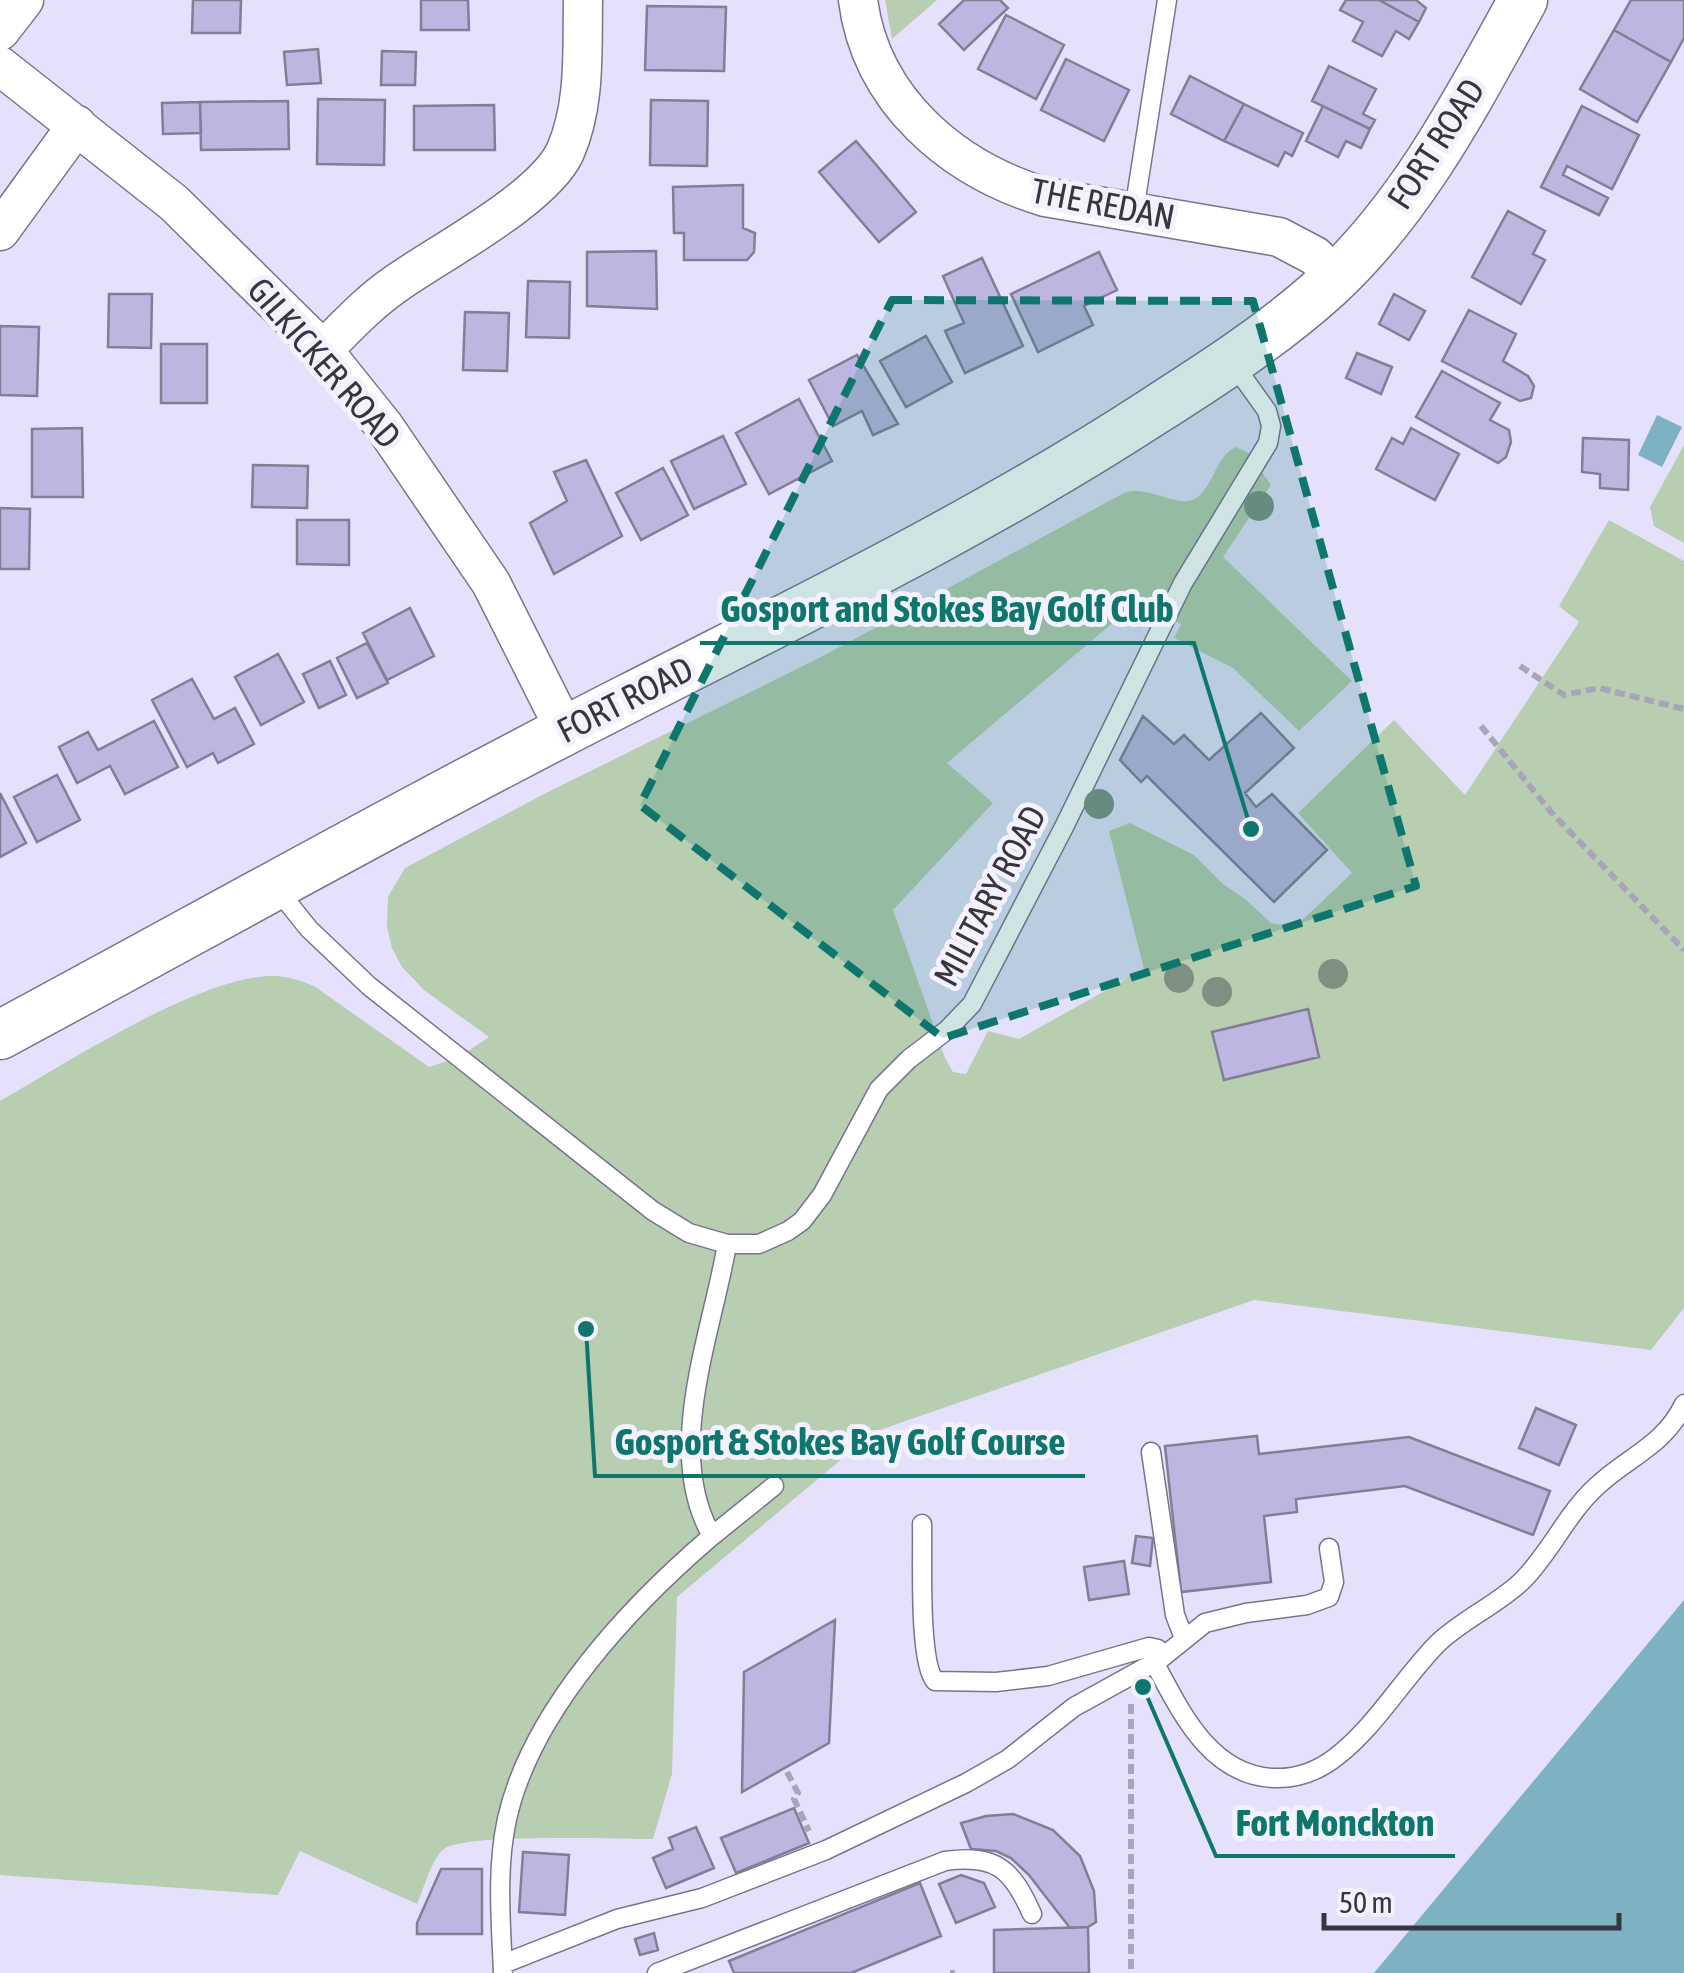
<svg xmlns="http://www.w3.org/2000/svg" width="1684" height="1973" font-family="'Asap Condensed',sans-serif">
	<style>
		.green { fill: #b7ceb1 }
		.water { fill: #7eb1c2 }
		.building { fill: #bdb6e0; stroke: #827e96; stroke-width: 2.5 }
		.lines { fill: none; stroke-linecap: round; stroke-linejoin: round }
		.service-casing { stroke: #78748c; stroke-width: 21 }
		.minor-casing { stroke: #78748c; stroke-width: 41 }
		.tertiary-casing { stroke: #78748c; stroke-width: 51 }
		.path { stroke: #a8a5bb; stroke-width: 6; stroke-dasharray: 10 5; stroke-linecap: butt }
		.service { stroke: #fff; stroke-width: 18 }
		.minor { stroke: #fff; stroke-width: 38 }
		.tertiary { stroke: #fff; stroke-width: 48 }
		.tree { fill: #7d9082 }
		.marked { fill: #0f766e; fill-opacity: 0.2; stroke: #0f766e; stroke-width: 8; stroke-dasharray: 20 12; stroke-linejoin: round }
		.labels { text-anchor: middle; stroke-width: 10; stroke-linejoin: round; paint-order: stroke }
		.street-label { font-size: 35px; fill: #373540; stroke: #f2f1fc }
		.leader { fill: none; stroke: #0f766e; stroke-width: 4 }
		.callout-dot { fill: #0f766e; stroke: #f2f1fc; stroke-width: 4 }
		.callout-label { font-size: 38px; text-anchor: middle; font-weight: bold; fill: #0f766e; stroke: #f2f1fc; stroke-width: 10; stroke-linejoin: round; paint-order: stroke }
	</style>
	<rect width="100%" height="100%" fill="#e5e1fd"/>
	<path class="green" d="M 885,0 L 937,0 L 892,39 Z
		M 1684,445 L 1684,543 L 1654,526 L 1650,507 Z
		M 1236,447 L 1249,453 L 1271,485 L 1223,557 L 1352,681 L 1299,731 L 1233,668 L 1174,638 L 1181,624 L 1134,605 L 947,763 L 993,803 L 893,910 L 945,1058 L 953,1072 L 966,1074 L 988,1031 L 1019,1039 L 1144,969 L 1109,831 L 1130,823 L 1194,855 L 1223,884 L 1245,899 L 1271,923 L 1295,927 L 1352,873 L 1298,813 L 1394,720 L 1465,795 L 1579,622 L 1559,606 L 1609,520 L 1684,561 L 1684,1308 L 1651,1350 L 1254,1300 L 874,1432 L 677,1597 L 672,1774 L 653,1839 C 617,1839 467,1833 444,1849 C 431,1859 424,1889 417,1904 L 300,1851 L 278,1895 L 0,1875 L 0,1101 C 65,1064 204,973 276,976 C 290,977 302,981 314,986 L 429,1067 L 459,1057 L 489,1037 L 424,990 L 402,967 L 392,948 L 387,927 L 388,897 L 405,868 L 544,794 L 821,657 L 1124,493 C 1149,484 1177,510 1196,498 C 1215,485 1215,456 1236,447 Z"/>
	<path class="water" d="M 1657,415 L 1682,427 L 1662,467 L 1638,455 Z
		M 1684,1600 L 1684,1973 L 1374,1973 Z"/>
	<path class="building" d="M 193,0 L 241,0 L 240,33 L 192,33 Z
		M 421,0 L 468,0 L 469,30 L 421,30 Z
		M 964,0 L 1000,0 L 1008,8 L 964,50 L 939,24 Z
		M 1346,0 L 1379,0 L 1419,22 L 1409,39 L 1396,31 L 1382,56 L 1353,41 L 1363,22 L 1340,10 Z
		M 1379,0 L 1416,0 L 1426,8 L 1419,22 Z
		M 1631,0 L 1684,0 L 1684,38 L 1671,62 L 1614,30 Z
		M 647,6 L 726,7 L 724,71 L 645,70 Z
		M 1006,15 L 1064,45 L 1036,99 L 978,69 Z
		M 1614,30 L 1671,62 L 1637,122 L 1580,89 Z
		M 318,49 L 321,83 L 287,85 L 284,52 Z
		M 382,51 L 416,52 L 415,85 L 381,85 Z
		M 1066,59 L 1129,90 L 1104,141 L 1041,110 Z
		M 1329,66 L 1376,89 L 1363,114 L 1375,120 L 1370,129 L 1312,101 Z
		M 1190,76 L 1244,104 L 1224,141 L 1171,114 Z
		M 318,99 L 385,100 L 384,165 L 317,164 Z
		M 651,100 L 708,101 L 707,166 L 650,165 Z
		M 288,101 L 289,149 L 201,150 L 200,102 Z
		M 200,102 L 201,133 L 163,134 L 162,103 Z
		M 1244,104 L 1303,133 L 1292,156 L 1285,152 L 1278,166 L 1224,141 Z
		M 494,105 L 495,150 L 414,150 L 414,106 Z
		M 1323,106 L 1370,129 L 1361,148 L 1346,141 L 1338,157 L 1306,141 Z
		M 1582,106 L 1639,135 L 1612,189 L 1567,166 L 1563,175 L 1608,198 L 1599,215 L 1541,187 Z
		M 856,141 L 916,212 L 879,242 L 819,172 Z
		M 743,185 L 743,228 L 755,233 L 754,252 L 747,260 L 684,260 L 684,233 L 674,233 L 673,187 Z
		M 1508,211 L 1545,231 L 1533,254 L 1545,260 L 1521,304 L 1472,277 Z
		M 656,251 L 657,309 L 587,306 L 587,252 Z
		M 1099,252 L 1117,290 L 1084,306 L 1093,325 L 1038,352 L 1011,294 Z
		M 982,258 L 1023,346 L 965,373 L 945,331 L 964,323 L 943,276 Z
		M 528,281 L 570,282 L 569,338 L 526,337 Z
		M 109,294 L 152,294 L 151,348 L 108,347 Z
		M 1394,294 L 1425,311 L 1409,340 L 1379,324 Z
		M 1469,310 L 1516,334 L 1503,361 L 1528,376 L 1534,386 L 1531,398 L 1520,401 L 1442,361 Z
		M 465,312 L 509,313 L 507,371 L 463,370 Z
		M 0,326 L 39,327 L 37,396 L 0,395 Z
		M 926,336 L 952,382 L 906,407 L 880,361 Z
		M 161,344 L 207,344 L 207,403 L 161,403 Z
		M 1357,353 L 1392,367 L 1381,394 L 1346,378 Z
		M 857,355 L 898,424 L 873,435 L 862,411 L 833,426 L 809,380 Z
		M 1442,371 L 1500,403 L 1490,420 L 1509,430 L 1511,442 L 1506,457 L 1498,463 L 1416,417 Z
		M 799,399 L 832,461 L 769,494 L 736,433 Z
		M 82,428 L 83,497 L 32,497 L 32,429 Z
		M 1411,428 L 1459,454 L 1435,500 L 1376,469 L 1392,438 L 1403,444 Z
		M 723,436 L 746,484 L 694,509 L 671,461 Z
		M 1583,438 L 1629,440 L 1628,490 L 1600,488 L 1600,474 L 1582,472 Z
		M 586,460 L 622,536 L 554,574 L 530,523 L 567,501 L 554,472 Z
		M 253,465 L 308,466 L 307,508 L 252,507 Z
		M 663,468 L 688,515 L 641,540 L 616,493 Z
		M 0,508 L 30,509 L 29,569 L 0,569 Z
		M 297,520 L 349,520 L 349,565 L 297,564 Z
		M 410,608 L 434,656 L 387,680 L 363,633 Z
		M 367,643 L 388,683 L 357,698 L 337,658 Z
		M 278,654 L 304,702 L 261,725 L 235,677 Z
		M 330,661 L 346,695 L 319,708 L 303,674 Z
		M 192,679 L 214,719 L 235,708 L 254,744 L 218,763 L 213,753 L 187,767 L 152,700 Z
		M 1261,713 L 1294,748 L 1245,793 L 1256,807 L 1272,794 L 1327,850 L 1274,902 L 1147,776 L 1141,782 L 1120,760 L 1143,716 L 1174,744 L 1184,735 L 1209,760 Z
		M 154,721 L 178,767 L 125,794 L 110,766 L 77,783 L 59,747 L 88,732 L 98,750 Z
		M 57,775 L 80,820 L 37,842 L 14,797 Z
		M 0,793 L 26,843 L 0,857 Z
		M 1308,1009 L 1319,1057 L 1224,1080 L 1212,1032 Z
		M 1536,1408 L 1576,1425 L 1559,1465 L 1519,1448 Z
		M 1257,1436 L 1259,1454 L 1409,1437 L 1550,1491 L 1533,1535 L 1405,1486 L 1296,1499 L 1297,1512 L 1264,1516 L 1271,1582 L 1181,1592 L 1165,1446 Z
		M 1136,1536 L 1153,1538 L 1150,1566 L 1132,1563 Z
		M 1124,1561 L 1129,1594 L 1089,1600 L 1084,1567 Z
		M 835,1620 L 829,1743 L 742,1792 L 744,1672 Z
		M 794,1808 L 809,1843 L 736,1873 L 721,1838 Z
		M 1013,1814 L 1053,1830 L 1080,1856 L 1094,1891 L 1096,1922 L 1088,1927 L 1070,1928 L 1029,1875 L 1011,1858 L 996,1851 L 971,1849 L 961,1823 L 986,1816 Z
		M 696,1827 L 714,1868 L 666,1888 L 653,1858 L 673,1849 L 669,1838 Z
		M 523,1852 L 569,1855 L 565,1915 L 519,1912 Z
		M 441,1869 L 482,1869 L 482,1934 L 417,1934 L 417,1923 Z
		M 961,1875 L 984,1883 L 995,1907 L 956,1923 L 939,1884 Z
		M 920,1883 L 941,1936 L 851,1973 L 734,1973 L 729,1961 Z
		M 1088,1927 L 1089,1973 L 994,1973 L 994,1930 Z
		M 654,1933 L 658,1950 L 640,1955 L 635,1939 Z"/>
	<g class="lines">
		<defs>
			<path id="service" d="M 1134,211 L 1167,0
				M 276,888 L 309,929 L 369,986 L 653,1211 L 689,1233 L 727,1244 L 759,1244 L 788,1231 L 802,1221 L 822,1195 L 879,1089 L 909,1059 L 947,1030 L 972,1004 L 1064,827 L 1183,583 L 1268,443 L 1271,426 L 1267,411 L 1232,362
				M 1151,1452 L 1175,1615 L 1184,1638
				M 922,1524 C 923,1555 918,1661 935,1681 L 996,1682 L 1048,1676 L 1149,1647 L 1158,1649 L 1164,1656
				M 712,1536 L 774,1486
				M 1154,1662 C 1180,1710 1209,1775 1273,1778 C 1296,1779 1318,1771 1336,1757 C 1376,1726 1402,1680 1437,1644 C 1463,1619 1497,1605 1522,1581 C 1551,1552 1567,1513 1597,1486 C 1628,1457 1665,1445 1684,1404
				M 503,1964 L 617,1919 L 702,1898 L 826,1850 L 966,1783 L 1008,1759 L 1074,1707 L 1159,1660 L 1205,1623 L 1246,1613 L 1307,1605 L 1329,1597 L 1334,1582 L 1329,1548
				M 503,1973 C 501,1923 496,1869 507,1819 C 531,1711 630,1606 712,1536 C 663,1451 712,1334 727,1244
				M 657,1973 L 945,1861 C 996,1854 1012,1869 1032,1914"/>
			<path id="minor" d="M 858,0 C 871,100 952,169 1045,197 L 1279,237 L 1315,256 L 1335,277
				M 0,31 L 24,0
				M 0,66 L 174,203 L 323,350 L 384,426 L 491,583 L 565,730
				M 0,231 L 77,125
				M 323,350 C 346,327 369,302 397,283 C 441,252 543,199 565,152 C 586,105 582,50 583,0"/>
			<path id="tertiary" d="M 0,1035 C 210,922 418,805 631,697 C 807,607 985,521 1151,413 C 1212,374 1273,335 1327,286 C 1413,207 1467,101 1523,0"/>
		</defs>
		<use href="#service" class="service-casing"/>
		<use href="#minor" class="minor-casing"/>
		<use href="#tertiary" class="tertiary-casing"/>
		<path class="path" d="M 1520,666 L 1564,695 L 1599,688 L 1684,709
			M 1481,726 L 1551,812 L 1684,950
			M 1131,1704 L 1131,1973
			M 787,1772 L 798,1793 L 794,1799 L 809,1831
			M 950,1973 L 955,1973"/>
		<use href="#service" class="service"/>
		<use href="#minor" class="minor"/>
		<use href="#tertiary" class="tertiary"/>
	</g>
	<g class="tree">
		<circle cx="1259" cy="506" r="15"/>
		<circle cx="1099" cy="804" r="15"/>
		<circle cx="1333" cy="974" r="15"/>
		<circle cx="1179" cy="978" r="15"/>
		<circle cx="1217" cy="992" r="15"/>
	</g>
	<path class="marked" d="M 892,300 L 1253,301 L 1416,886 L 943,1038 L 640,805 Z"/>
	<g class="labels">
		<g class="street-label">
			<text transform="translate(1436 144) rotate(-57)" y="12">FORT ROAD</text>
			<text transform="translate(1103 204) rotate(11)" y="12">THE REDAN</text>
			<text transform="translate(324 363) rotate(49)" y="12">GILKICKER ROAD</text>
			<text transform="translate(625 700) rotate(-27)" y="12">FORT ROAD</text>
			<text transform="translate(990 896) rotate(-62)" y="12">MILITARY ROAD</text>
		</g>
	</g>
	<path class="leader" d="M1251 829L1194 643H700M586 1329L595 1476H1085M1143 1687L1216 1856H1455"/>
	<g class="callout-dot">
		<circle cx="1251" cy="829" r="10"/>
		<circle cx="586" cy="1329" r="10"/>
		<circle cx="1143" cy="1687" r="10"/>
	</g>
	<g class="callout-label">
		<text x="947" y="622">Gosport and Stokes Bay Golf Club</text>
		<text x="840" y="1455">Gosport &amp; Stokes Bay Golf Course</text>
		<text x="1335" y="1836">Fort Monckton</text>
	</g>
	<path d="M1324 1913v15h295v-15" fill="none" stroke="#373540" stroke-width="5"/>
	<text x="1339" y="1913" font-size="30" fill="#373540" stroke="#f2f1fc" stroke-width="8" paint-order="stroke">50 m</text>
</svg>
